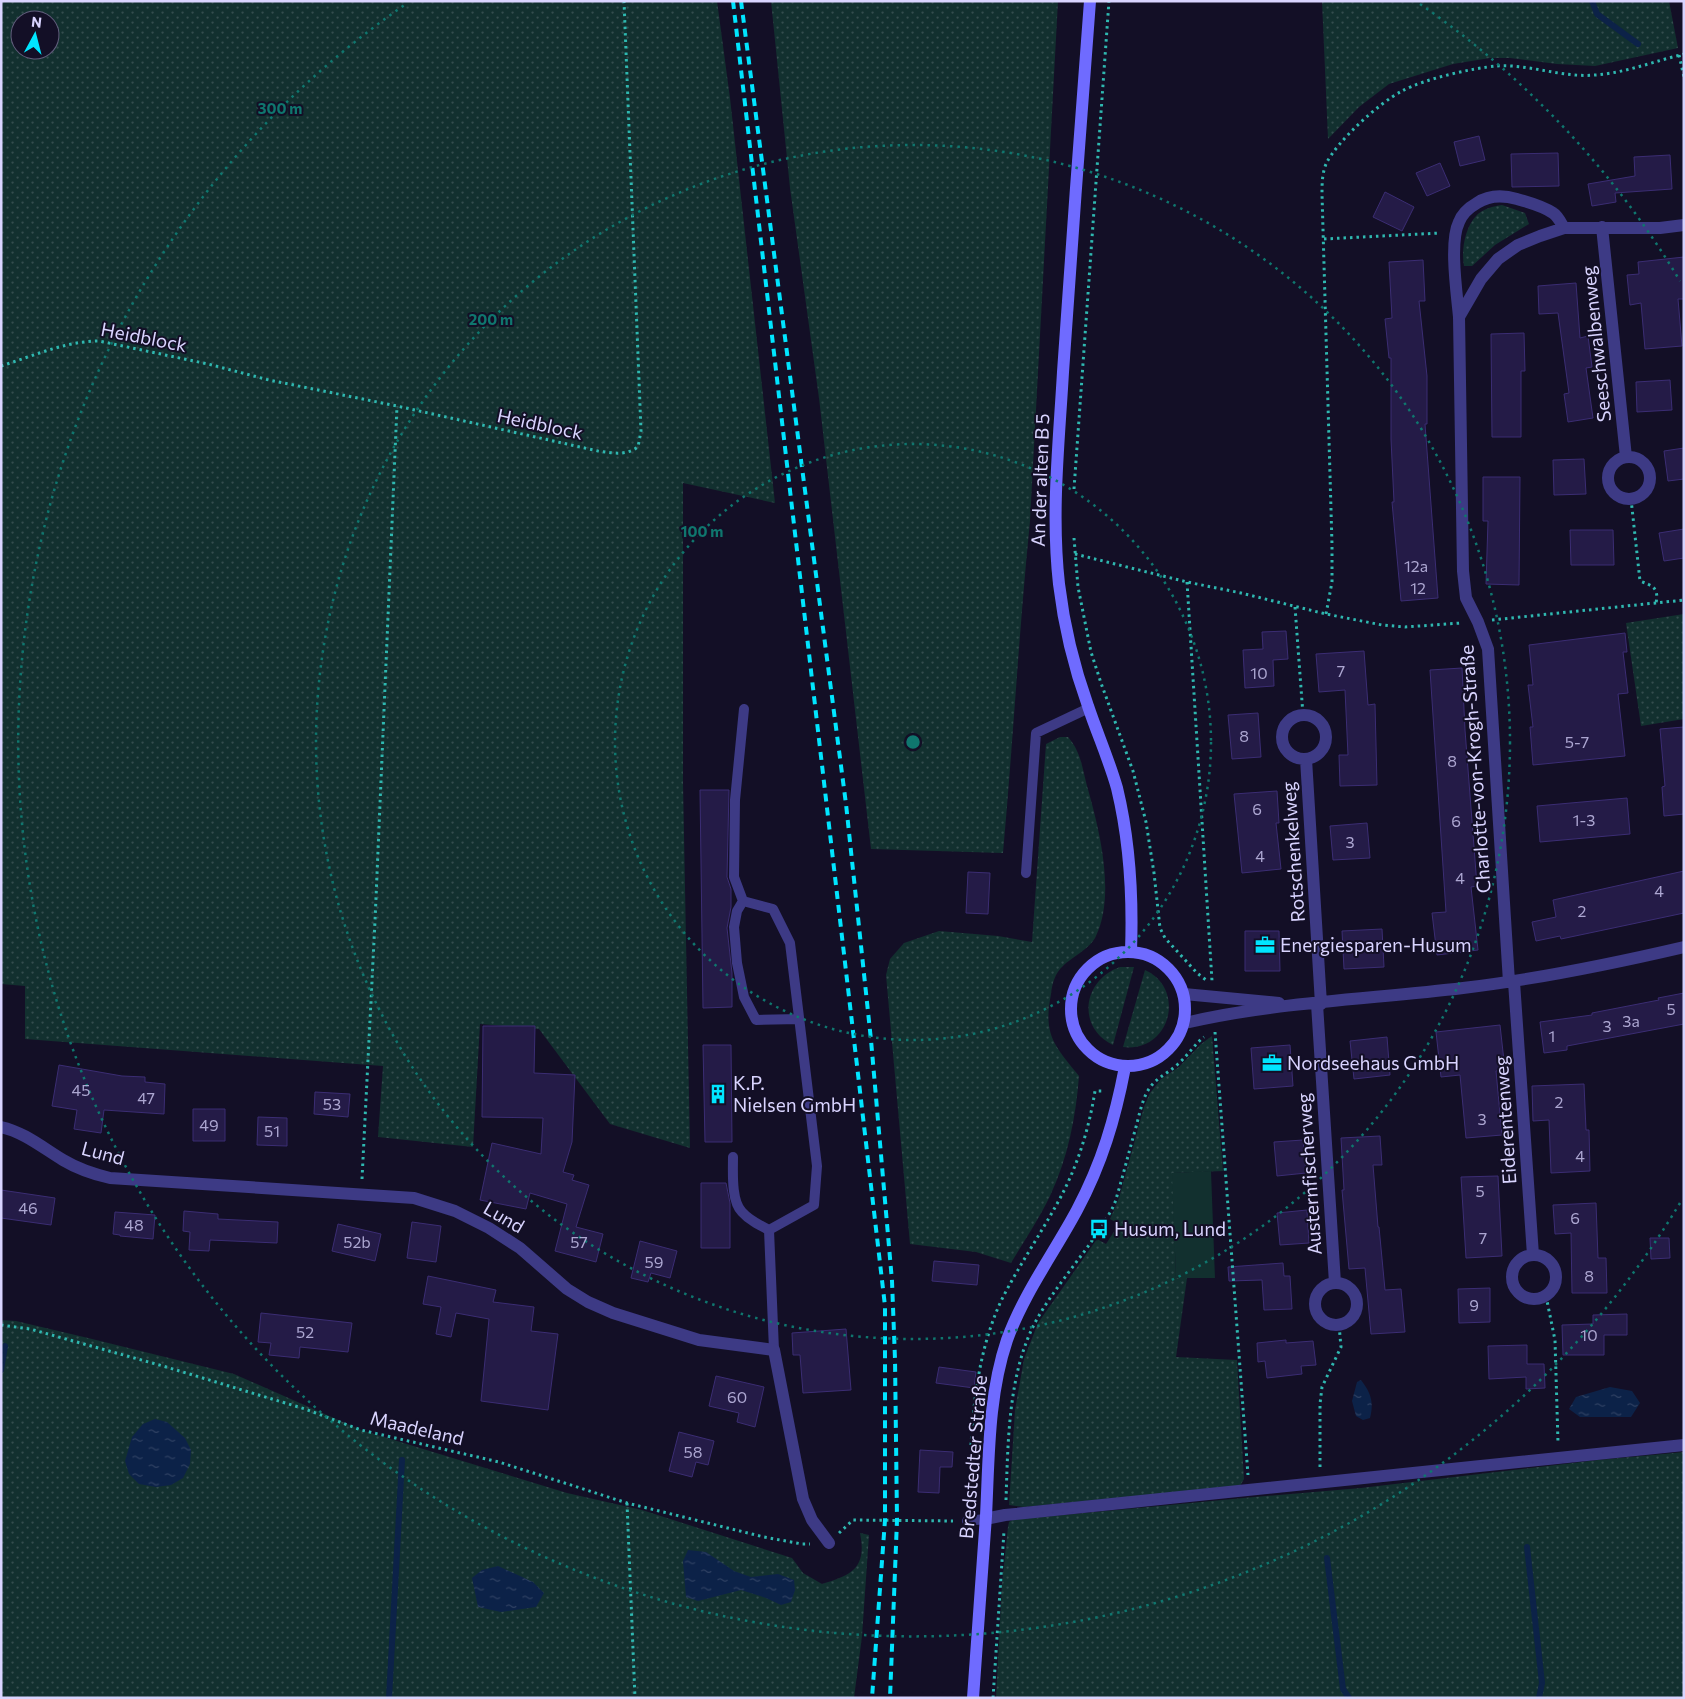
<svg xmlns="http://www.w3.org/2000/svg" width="1685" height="1699" font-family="Commissioner,sans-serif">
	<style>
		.green { fill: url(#green-dots); fill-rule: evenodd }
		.pitch { fill: #12302f }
		.water { fill: url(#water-ripples) }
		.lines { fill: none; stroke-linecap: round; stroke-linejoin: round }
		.stream { stroke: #0c2248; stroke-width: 6 }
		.building { fill: #241b47; stroke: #3b2d73 }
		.path { stroke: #2fb8b0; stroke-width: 3; stroke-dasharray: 2.5 4; stroke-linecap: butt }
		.lane { stroke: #3d3a85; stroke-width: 10 }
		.street { stroke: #3d3a85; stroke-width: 12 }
		.secondary { stroke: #6f6bff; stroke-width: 12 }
		.rail { stroke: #00e5ff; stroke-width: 4; stroke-dasharray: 8 6; stroke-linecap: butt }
		.ring { fill: none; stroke: #0f766e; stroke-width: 2.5; stroke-dasharray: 2.5 5 }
		.labels { text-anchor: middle; stroke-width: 4; stroke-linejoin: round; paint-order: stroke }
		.number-label { font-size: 16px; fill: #aca6d1 }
		.street-label { font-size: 19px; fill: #d9d4ff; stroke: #130f26 }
		.poi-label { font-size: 19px; fill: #d9d4ff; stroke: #130f26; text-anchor: start }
		.centre { fill: #0f766e; stroke: #130f26; stroke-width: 2.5 }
		.ring-label { font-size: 15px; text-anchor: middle; font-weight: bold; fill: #0f766e; stroke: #130f26; stroke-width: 4; stroke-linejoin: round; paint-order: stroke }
	</style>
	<defs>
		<pattern id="green-dots" width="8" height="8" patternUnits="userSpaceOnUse" patternTransform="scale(1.25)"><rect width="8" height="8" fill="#12302f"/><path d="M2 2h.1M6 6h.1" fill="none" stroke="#344d4e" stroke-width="1.8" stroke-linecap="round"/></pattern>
		<pattern id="water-ripples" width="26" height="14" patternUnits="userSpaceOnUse" patternTransform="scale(1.25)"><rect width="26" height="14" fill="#0c2248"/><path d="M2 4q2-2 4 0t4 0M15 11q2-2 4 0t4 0" fill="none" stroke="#2f4163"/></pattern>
	</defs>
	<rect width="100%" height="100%" fill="#130f26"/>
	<path class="green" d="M 1,1 L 717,1 L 730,98 L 775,503 L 683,483 L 683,783 L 690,1148 L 610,1124 L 539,1029 L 480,1024 L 473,1147 L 378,1137 L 383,1066 L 25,1039 L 25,986 L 1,984 ZM 20,20 L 50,20 L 50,50 L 20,50 Z
		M 771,1 L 1058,1 L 1030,521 C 1019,631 1013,742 1003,853 L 871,849 L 819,398 L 790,188 Z
		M 1322,1 L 1669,1 L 1678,48 L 1595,66 L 1557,64 L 1510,58 L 1490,58 L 1453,64 L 1389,84 L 1359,107 L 1328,139 Z
		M 1502,205 L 1525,213 L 1529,224 L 1495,245 L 1472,266 L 1464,266 C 1461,250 1465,228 1476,216 C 1482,209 1494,206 1502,205 Z
		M 1684,614 L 1684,719 L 1641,726 L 1626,623 Z
		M 1060,737 L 1068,737 C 1081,752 1082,767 1087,786 C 1099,828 1116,894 1096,936 C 1091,948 1072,957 1063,966 C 1055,973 1052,984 1051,994 C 1043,1035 1054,1045 1079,1076 C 1076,1116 1068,1158 1050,1196 C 1039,1219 1024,1241 1011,1263 L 976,1252 L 910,1244 L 886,975 L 890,959 L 904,943 L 939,931 L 998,936 L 1032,942 L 1046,744 Z
		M 1120,967 L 1134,967 L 1113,1045 C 1076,1027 1083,980 1120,967 Z
		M 1145,970 C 1187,989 1170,1053 1123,1047 Z
		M 1212,1036 L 1223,1171 L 1173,1173 L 1176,1278 L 1187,1278 L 1176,1357 L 1237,1360 L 1244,1479 L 1240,1486 L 1024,1507 L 1009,1505 L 1015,1410 L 1024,1359 L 1038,1323 L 1097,1239 L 1106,1244 L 1119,1224 L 1110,1219 L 1119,1198 L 1144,1107 L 1150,1093 L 1161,1079 L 1179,1067 L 1201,1044 Z
		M 1,1320 L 16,1321 L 88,1338 L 234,1374 L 361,1430 L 567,1493 L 642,1510 L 792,1558 L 803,1573 L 822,1584 C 852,1575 867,1568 860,1533 L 869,1535 L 862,1636 L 854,1698 L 1,1698 Z
		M 1684,1452 L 1684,1698 L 996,1698 L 1002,1584 L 1008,1527 L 1009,1522 L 1012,1520 L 1254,1497 L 1361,1488 L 1598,1460 Z"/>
	<path class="pitch" d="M 1211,1171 L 1215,1278 L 1176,1278 L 1172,1173 Z"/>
	<path class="water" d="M 1361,1380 C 1371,1393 1374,1402 1370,1418 L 1363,1420 L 1356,1416 L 1352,1401 L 1357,1382 Z
		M 1610,1387 L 1632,1391 L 1640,1403 L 1631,1417 L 1580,1417 L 1569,1409 L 1576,1397 Z
		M 155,1419 L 167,1422 L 185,1438 L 191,1450 L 190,1464 L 183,1478 L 171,1485 L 156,1487 L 139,1484 L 129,1474 L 125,1461 L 132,1437 L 143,1424 Z
		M 688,1550 L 706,1552 L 734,1571 L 751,1577 L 778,1574 L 794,1580 L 795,1590 L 791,1602 L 781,1605 L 766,1598 L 741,1590 L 698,1601 L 686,1597 L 683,1561 Z
		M 498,1566 L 533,1582 L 544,1593 L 536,1607 L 501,1612 L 478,1607 L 472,1578 L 482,1570 Z"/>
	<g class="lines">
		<path class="stream" d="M 1592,1 L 1597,14 L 1638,44
			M 1,1370 L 5,1346
			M 1527,1547 L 1542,1683 L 1539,1698
			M 1327,1558 L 1343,1689 L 1349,1698
			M 389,1698 L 402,1460"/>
	</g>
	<path class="building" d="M 1479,136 L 1485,160 L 1460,166 L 1454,142 Z
		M 1558,153 L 1559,186 L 1512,187 L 1511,154 Z
		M 1670,155 L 1672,189 L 1615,193 L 1616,202 L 1592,206 L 1588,184 L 1635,176 L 1634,157 Z
		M 1440,163 L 1450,186 L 1427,196 L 1416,173 Z
		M 1385,192 L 1414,207 L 1402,231 L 1373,217 Z
		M 1684,257 L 1684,299 L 1678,299 L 1682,346 L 1645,349 L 1641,303 L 1630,305 L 1627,275 L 1639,274 L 1638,262 Z
		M 1423,260 L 1425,301 L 1419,301 L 1427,376 L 1427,424 L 1425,424 L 1438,598 L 1401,601 L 1392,502 L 1394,502 L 1391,439 L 1391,358 L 1389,358 L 1385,319 L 1392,318 L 1389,262 Z
		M 1576,283 L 1580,338 L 1588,336 L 1592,367 L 1586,368 L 1593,418 L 1568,422 L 1564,394 L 1569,393 L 1558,313 L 1539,314 L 1538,286 Z
		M 1524,333 L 1525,371 L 1521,371 L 1521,437 L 1492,437 L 1491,334 Z
		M 1670,380 L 1672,410 L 1637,412 L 1636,382 Z
		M 1684,448 L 1684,479 L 1668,481 L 1664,451 Z
		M 1584,459 L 1586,494 L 1554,495 L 1553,460 Z
		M 1483,477 L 1520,477 L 1519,585 L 1486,584 L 1488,521 L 1483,521 Z
		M 1684,529 L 1684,558 L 1664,561 L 1659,533 Z
		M 1570,530 L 1613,530 L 1614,565 L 1571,565 Z
		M 1286,631 L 1288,659 L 1273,660 L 1274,686 L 1245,688 L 1243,650 L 1263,649 L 1262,632 Z
		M 1625,633 L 1627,652 L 1623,652 L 1628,693 L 1618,694 L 1625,756 L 1533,765 L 1530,727 L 1533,727 L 1528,685 L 1533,685 L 1529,645 Z
		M 1364,651 L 1368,705 L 1375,704 L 1377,785 L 1340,786 L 1339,755 L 1348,755 L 1345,690 L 1319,692 L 1316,654 Z
		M 1462,668 L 1465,730 L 1477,886 L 1471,887 L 1478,950 L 1437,955 L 1432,913 L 1446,912 L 1430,670 Z
		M 1258,713 L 1261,757 L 1232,759 L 1228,715 Z
		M 1684,727 L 1684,814 L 1664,816 L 1662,787 L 1665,786 L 1660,729 Z
		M 700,790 L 729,790 L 727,877 L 731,889 L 731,907 L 727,928 L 732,973 L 732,1007 L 703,1008 Z
		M 1277,791 L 1279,823 L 1276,823 L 1281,869 L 1242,873 L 1234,794 Z
		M 1627,798 L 1630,834 L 1540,842 L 1537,806 Z
		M 1367,823 L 1370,858 L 1333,860 L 1330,826 Z
		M 1684,871 L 1684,913 L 1561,939 L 1560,936 L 1536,941 L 1532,922 L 1556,917 L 1553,900 Z
		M 968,872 L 990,873 L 988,914 L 966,913 Z
		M 1382,929 L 1384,967 L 1344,969 L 1342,931 Z
		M 1245,931 L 1279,931 L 1280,971 L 1245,971 Z
		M 1684,993 L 1684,1024 L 1567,1046 L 1567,1050 L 1544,1053 L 1540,1022 L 1592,1015 L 1592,1013 L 1659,1000 L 1658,998 Z
		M 1500,1025 L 1505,1070 L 1496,1071 L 1502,1135 L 1466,1138 L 1460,1075 L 1441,1077 L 1436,1032 Z
		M 483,1026 L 535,1026 L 534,1073 L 575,1075 L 572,1142 L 563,1172 L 574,1175 L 572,1180 L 589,1185 L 576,1227 L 603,1234 L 596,1262 L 555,1251 L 567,1204 L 530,1193 L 526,1209 L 480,1200 L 492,1143 L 541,1154 L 543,1118 L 482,1117 Z
		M 1387,1037 L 1390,1075 L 1354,1079 L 1350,1041 Z
		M 703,1045 L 731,1045 L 732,1142 L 705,1142 Z
		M 1290,1045 L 1293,1086 L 1254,1089 L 1251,1048 Z
		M 59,1065 L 122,1076 L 145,1077 L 145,1082 L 165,1084 L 164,1114 L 104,1110 L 101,1133 L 74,1129 L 77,1110 L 52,1106 Z
		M 1584,1084 L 1586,1130 L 1589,1130 L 1590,1171 L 1551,1173 L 1549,1120 L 1533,1121 L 1532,1086 Z
		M 315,1092 L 350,1094 L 348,1117 L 314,1114 Z
		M 193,1109 L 225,1109 L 225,1141 L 193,1141 Z
		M 258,1117 L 287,1118 L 287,1146 L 257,1145 Z
		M 1380,1136 L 1382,1165 L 1373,1165 L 1378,1227 L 1379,1227 L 1385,1290 L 1401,1289 L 1405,1332 L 1371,1334 L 1365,1268 L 1349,1269 L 1342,1190 L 1344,1190 L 1341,1138 Z
		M 1303,1140 L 1306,1173 L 1277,1176 L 1274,1142 Z
		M 1498,1176 L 1502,1256 L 1466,1258 L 1461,1177 Z
		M 701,1183 L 726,1183 L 730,1203 L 730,1248 L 701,1248 Z
		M 1,1190 L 55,1198 L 51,1225 L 1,1218 Z
		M 1596,1203 L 1598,1258 L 1606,1258 L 1607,1293 L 1572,1293 L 1571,1233 L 1555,1234 L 1553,1205 Z
		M 1307,1210 L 1309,1243 L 1280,1245 L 1277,1213 Z
		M 184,1211 L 218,1214 L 218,1219 L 278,1222 L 277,1243 L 210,1240 L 209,1251 L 189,1250 L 190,1232 L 183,1231 Z
		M 115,1212 L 155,1215 L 153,1239 L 120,1236 L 120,1235 L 113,1234 Z
		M 412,1222 L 441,1226 L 436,1262 L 407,1258 Z
		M 338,1224 L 381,1234 L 375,1261 L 332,1251 Z
		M 1650,1238 L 1669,1238 L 1670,1258 L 1651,1259 Z
		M 640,1241 L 677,1251 L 670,1278 L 651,1273 L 648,1282 L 631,1278 Z
		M 934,1261 L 979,1265 L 977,1285 L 932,1281 Z
		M 1283,1263 L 1284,1276 L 1290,1276 L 1292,1309 L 1264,1310 L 1262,1280 L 1229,1281 L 1228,1267 Z
		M 428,1276 L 496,1290 L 493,1302 L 534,1307 L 531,1331 L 558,1334 L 548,1410 L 481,1401 L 489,1319 L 456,1313 L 451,1337 L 436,1334 L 441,1307 L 423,1304 Z
		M 1490,1288 L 1490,1322 L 1459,1323 L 1458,1289 Z
		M 261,1313 L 352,1323 L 348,1352 L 300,1347 L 299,1358 L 269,1355 L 271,1343 L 258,1342 Z
		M 1627,1314 L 1627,1335 L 1604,1335 L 1604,1355 L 1563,1355 L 1562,1325 L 1593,1324 L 1593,1315 Z
		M 846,1329 L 851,1390 L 803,1393 L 800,1355 L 793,1355 L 792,1333 Z
		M 1286,1340 L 1286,1343 L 1313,1341 L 1316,1365 L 1301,1366 L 1302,1374 L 1267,1378 L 1265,1361 L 1258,1362 L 1257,1343 Z
		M 1527,1345 L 1527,1364 L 1544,1364 L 1545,1388 L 1526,1389 L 1526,1377 L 1489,1379 L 1488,1346 Z
		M 939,1367 L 976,1372 L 974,1388 L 936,1383 Z
		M 716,1376 L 764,1387 L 755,1427 L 737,1422 L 739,1413 L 709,1406 Z
		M 679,1432 L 714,1441 L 708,1465 L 696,1462 L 692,1477 L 669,1471 Z
		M 920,1450 L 953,1452 L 952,1467 L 940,1467 L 939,1493 L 918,1492 Z"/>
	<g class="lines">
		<path class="path" d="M 1679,55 L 1684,77
			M 1324,239 L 1440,233
			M 1,366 C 33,356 66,341 99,341 L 208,364 L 269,380 L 397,406 L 598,451 C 612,453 625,456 638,447 L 641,431 L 624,1
			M 1074,489 L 1109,1
			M 1631,499 L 1640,581 C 1653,586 1659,588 1656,603
			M 1074,538 L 1078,587 L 1091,652 L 1101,683 L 1133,771 L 1146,822 L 1154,873 L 1160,928 L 1165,938 L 1197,973 L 1206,980
			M 1075,554 L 1187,582 L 1241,593 L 1326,614 L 1382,625 L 1405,627 L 1461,623
			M 1187,582 L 1212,981
			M 1295,607 L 1303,715
			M 1326,614 L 1332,582 L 1332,545 L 1322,194 C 1322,184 1322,174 1326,164 C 1337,141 1379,103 1402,91 C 1424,79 1472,68 1497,66 C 1530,64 1562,78 1595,75 C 1625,73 1655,61 1684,54
			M 1492,620 L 1684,600
			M 1215,1032 L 1248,1475
			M 362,1179 L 375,921 L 397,406
			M 1546,1296 L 1555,1340 L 1558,1443
			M 1,1325 L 30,1329 L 163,1366 L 305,1409 L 361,1430 L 499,1462 L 627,1503 L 764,1537 L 802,1544 L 810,1544
			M 971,1445 C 974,1396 980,1347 1001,1301 C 1018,1267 1040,1235 1058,1202 C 1077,1168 1089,1129 1095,1091 L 1105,1091
			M 1320,1467 L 1320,1404 L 1322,1387 L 1341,1347 L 1339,1325
			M 1006,1500 C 1008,1442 1008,1371 1037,1319 C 1059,1280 1092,1247 1113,1207 C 1116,1201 1117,1195 1119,1189 C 1125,1168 1130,1148 1136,1127 C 1139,1116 1141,1105 1146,1094 C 1154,1078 1166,1075 1178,1064 C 1188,1055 1194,1045 1204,1037
			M 627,1503 L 635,1698
			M 968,1508 L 970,1471
			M 839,1533 L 853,1520 L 953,1521
			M 993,1698 L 1004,1531"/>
		<path class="lane" d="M 744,709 L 735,800 L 734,877 L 743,901 L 773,909 L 790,943 L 817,1166 L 814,1205 L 769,1230 L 774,1350
			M 1026,873 L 1036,733 L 1089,708
			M 743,901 L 737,911 L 734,927 L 737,963 L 744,997 L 756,1020 L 799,1019
			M 733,1157 C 733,1172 731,1201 742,1212 C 749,1220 759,1225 769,1230
			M 967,1521 L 985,1519"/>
		<path class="street" d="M 1602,227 L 1626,457
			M 1459,317 C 1457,294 1449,242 1459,222 C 1462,214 1470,207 1477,203 C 1489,195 1503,195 1517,199 C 1528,202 1543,206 1553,213 C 1558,216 1561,223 1564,228
			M1608 478a21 21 0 1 1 42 0a21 21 0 1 1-42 0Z
			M1282 737a22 22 0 1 1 44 0a22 22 0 1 1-44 0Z
			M 1306,759 L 1321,1004
			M 1509,982 L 1488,649 L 1478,622 L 1466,598 L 1463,571 L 1459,317 L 1481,279 L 1498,259 L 1518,245 L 1540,236 L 1564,228 L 1660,228 L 1684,225
			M 1514,982 L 1533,1255
			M 1184,994 L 1279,1003
			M 1317,1004 L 1335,1283
			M 1185,1023 C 1275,1002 1371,999 1463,988 C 1538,979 1611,964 1684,947
			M 1,1127 C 24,1132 43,1148 63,1160 C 78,1169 93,1174 110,1178 L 414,1198 L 455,1211 L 489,1228 L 520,1248 L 567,1289 L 588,1302 L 613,1313 L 699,1340 L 774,1350 L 803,1499 L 812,1520 L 829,1543
			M1512 1277a22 22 0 1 1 44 0a22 22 0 1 1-44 0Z
			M1315 1304a21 21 0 1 1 42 0a21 21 0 1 1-42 0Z
			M 985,1519 L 1005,1515 L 1684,1445"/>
		<path class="secondary" d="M 1090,1 C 1081,125 1071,248 1063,372 C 1059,443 1051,513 1059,584 C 1064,626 1074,667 1088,706 C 1097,733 1109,760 1117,788 C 1130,842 1133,896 1131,951
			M1071 1009a57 57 0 1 1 114 0a57 57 0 1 1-114 0Z
			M 973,1698 C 977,1637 982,1577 986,1516 C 989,1458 988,1396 1007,1340 C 1024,1293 1054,1253 1077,1210 C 1102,1163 1115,1119 1125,1067"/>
		<path class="rail" d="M 733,1 L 885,1306 L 885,1520 L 872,1698
			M 741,1 L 846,804 L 871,1040 L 892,1281 L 895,1359 L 897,1520 L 890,1698"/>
	</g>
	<g class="ring">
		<circle cx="913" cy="742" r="298"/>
		<circle cx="913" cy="742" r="597"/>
		<path d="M1680 1203A895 895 0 1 1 406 4M1420 4A895 895 0 0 1 1680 281"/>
	</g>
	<defs>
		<symbol id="office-bare" viewBox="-9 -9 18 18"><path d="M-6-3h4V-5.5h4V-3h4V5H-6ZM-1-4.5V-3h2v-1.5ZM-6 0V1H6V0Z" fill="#00e5ff" stroke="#130f26" stroke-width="2.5" paint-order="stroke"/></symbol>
		<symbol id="building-bare" viewBox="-9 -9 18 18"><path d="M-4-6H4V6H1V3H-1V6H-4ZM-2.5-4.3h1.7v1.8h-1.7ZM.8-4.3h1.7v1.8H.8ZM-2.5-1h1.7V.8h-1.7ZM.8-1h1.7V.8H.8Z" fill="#00e5ff" stroke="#130f26" stroke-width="2.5" paint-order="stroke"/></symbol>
		<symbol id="bus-bare" viewBox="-9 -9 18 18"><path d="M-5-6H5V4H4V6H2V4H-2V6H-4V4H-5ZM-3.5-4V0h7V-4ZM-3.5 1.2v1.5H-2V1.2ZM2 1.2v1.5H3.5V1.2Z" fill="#00e5ff" stroke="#130f26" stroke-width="2.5" paint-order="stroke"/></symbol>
	</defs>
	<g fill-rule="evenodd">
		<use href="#office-bare" x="1251" y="931" width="28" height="28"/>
		<use href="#office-bare" x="1258" y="1049" width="28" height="28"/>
		<use href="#building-bare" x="704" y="1080" width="28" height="28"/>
		<use href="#bus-bare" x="1085" y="1215" width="28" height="28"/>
	</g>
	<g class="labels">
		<g class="number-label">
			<text x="1416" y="572">12a</text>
			<text x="1418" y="594">12</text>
			<text x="1341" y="677">7</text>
			<text x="1259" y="679">10</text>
			<text x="1244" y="742">8</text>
			<text x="1577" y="748">5-7</text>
			<text x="1452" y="767">8</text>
			<text x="1257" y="815">6</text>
			<text x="1584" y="826">1-3</text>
			<text x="1456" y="827">6</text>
			<text x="1350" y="848">3</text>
			<text x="1260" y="862">4</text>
			<text x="1460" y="884">4</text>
			<text x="1659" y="897">4</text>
			<text x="1582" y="917">2</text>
			<text x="1671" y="1015">5</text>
			<text x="1631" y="1027">3a</text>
			<text x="1607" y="1032">3</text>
			<text x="1552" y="1042">1</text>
			<text x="81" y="1096">45</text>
			<text x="146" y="1104">47</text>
			<text x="1559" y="1108">2</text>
			<text x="332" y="1110">53</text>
			<text x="1482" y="1125">3</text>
			<text x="209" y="1131">49</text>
			<text x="272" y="1137">51</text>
			<text x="1580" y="1162">4</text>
			<text x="1480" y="1197">5</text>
			<text x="28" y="1214">46</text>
			<text x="1575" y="1224">6</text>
			<text x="134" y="1231">48</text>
			<text x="1483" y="1244">7</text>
			<text x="357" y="1248">52b</text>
			<text x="579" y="1248">57</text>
			<text x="654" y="1268">59</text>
			<text x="1589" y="1282">8</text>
			<text x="1474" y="1311">9</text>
			<text x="305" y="1338">52</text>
			<text x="1589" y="1341">10</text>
			<text x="737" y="1403">60</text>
			<text x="693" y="1458">58</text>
		</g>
		<g class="street-label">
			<text transform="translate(144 337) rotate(11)" y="7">Heidblock</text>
			<text transform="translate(1596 344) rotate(-96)" y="7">Seeschwalbenweg</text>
			<text transform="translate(540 424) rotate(12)" y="7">Heidblock</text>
			<text transform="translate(1040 480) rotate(-88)" y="7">An der alten B 5</text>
			<text transform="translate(1475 769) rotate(-94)" y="7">Charlotte-von-Krogh-Straße</text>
			<text transform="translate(1293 852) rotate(-94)" y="7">Rotschenkelweg</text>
			<text transform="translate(1505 1120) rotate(-94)" y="7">Eiderentenweg</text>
			<text transform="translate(103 1153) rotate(15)" y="7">Lund</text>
			<text transform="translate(1309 1174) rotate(-94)" y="7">Austernfischerweg</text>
			<text transform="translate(504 1217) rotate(30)" y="7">Lund</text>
			<text transform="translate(417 1428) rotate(13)" y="7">Maadeland</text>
			<text transform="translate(973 1457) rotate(-85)" y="7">Bredstedter Straße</text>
		</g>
		<g class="poi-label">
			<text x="1280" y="952">Energiesparen-Husum</text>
			<text x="1287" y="1070">Nordseehaus GmbH</text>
			<text x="733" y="1090">K.P.<tspan x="733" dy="22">Nielsen GmbH</tspan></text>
			<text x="1114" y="1236">Husum, Lund</text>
		</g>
	</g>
	<circle cx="913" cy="742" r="8" class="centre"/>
	<g class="ring-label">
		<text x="280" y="114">300 m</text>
		<text x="491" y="325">200 m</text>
		<text x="702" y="537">100 m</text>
	</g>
	<rect width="1685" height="1699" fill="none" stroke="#d9d4ff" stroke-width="5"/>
	<g transform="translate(35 35) rotate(7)"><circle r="24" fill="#130f26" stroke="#625e7d"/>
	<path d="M0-4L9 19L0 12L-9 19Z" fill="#00e5ff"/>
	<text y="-8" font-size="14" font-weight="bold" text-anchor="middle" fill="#d9d4ff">N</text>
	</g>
</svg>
